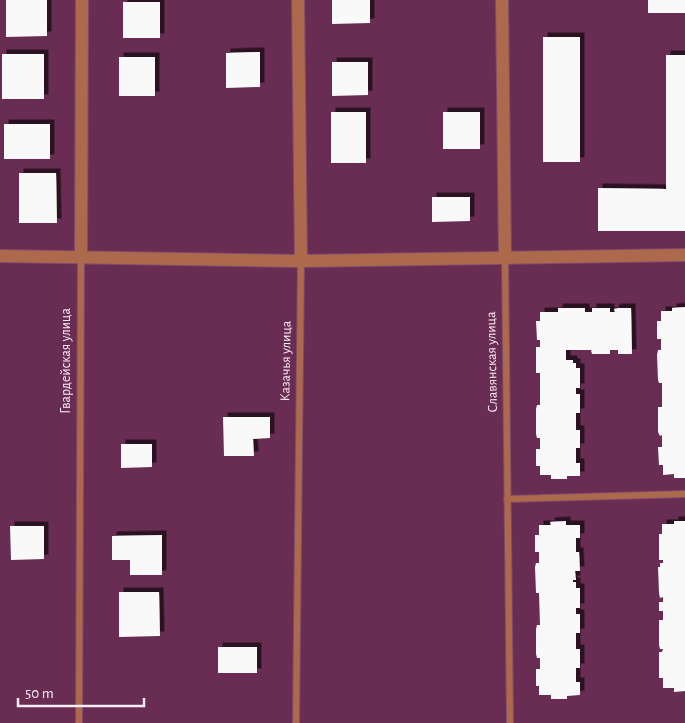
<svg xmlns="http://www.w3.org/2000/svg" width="685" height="723" font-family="'Alegreya Sans',sans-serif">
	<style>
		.building { fill: #f9f9f9; filter: url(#shadow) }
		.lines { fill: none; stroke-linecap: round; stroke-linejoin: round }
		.lane-casing { stroke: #814c6d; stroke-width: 8 }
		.street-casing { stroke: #814c6d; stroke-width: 14 }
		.lane { stroke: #ad694b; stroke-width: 6 }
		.street { stroke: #ad694b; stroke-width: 12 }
		.labels { text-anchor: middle; stroke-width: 5; stroke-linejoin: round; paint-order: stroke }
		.street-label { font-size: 14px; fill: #fcecf4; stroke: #692d53 }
	</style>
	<defs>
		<filter id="shadow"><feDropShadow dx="4.5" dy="-4.5" stdDeviation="0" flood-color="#0009"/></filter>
	</defs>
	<rect width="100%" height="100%" fill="#692d53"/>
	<path class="building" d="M 6,0 L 47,0 L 47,36 L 6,37 Z
		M 332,0 L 370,0 L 370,23 L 332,24 Z
		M 648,0 L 685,0 L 685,13 L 648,13 Z
		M 123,2 L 160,2 L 160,38 L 123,38 Z
		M 543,37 L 580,37 L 580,162 L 543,162 Z
		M 260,52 L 260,87 L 226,88 L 226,53 Z
		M 2,54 L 44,54 L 44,99 L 2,99 Z
		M 666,55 L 685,55 L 685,231 L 598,231 L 598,188 L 666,189 Z
		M 119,57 L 155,57 L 155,96 L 119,96 Z
		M 332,62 L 368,62 L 368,95 L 332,96 Z
		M 331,112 L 366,112 L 366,163 L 331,163 Z
		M 443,112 L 480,112 L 480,149 L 443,149 Z
		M 4,124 L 50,124 L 50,159 L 4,159 Z
		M 19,173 L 56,173 L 57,223 L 19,223 Z
		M 432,197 L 470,197 L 470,221 L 432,222 Z
		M 685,307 L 685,478 L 674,478 L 674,474 L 663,475 L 663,465 L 659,465 L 658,447 L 662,447 L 662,435 L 660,436 L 658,432 L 658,407 L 662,407 L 662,383 L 659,383 L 658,380 L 657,355 L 658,350 L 661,350 L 661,339 L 657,339 L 657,321 L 661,321 L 661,311 L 672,311 L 672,308 Z
		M 558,308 L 585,308 L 585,312 L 592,312 L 592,308 L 610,308 L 610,312 L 615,312 L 614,309 L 619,308 L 631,308 L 632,354 L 618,354 L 618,350 L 610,350 L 610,354 L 592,354 L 591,350 L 566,350 L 566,360 L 573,360 L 573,363 L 576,363 L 576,368 L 580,368 L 580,388 L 576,388 L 576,394 L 580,394 L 580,413 L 576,413 L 576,430 L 580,430 L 580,448 L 576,448 L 576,463 L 580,463 L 580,476 L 567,476 L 567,479 L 551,479 L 551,475 L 540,475 L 540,466 L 536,466 L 536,449 L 540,449 L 540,438 L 537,438 L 536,434 L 536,409 L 537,405 L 540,405 L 540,373 L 536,373 L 536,347 L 540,347 L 540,340 L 537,340 L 536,321 L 540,321 L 540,312 L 558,312 Z
		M 223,417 L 270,417 L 270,438 L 253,439 L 254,456 L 224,456 Z
		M 121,444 L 152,444 L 152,467 L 121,468 Z
		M 566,521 L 566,525 L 580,525 L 580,538 L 576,538 L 576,552 L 579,552 L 580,571 L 575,571 L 576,580 L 573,580 L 573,582 L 576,582 L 576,588 L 580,588 L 580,608 L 576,608 L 576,614 L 580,614 L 580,633 L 576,633 L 576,649 L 580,649 L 580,668 L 576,668 L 576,682 L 580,682 L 580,695 L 567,696 L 567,699 L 551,699 L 551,695 L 539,695 L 539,686 L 536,686 L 536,669 L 540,669 L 540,658 L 537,658 L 536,654 L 536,629 L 537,625 L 540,625 L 539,593 L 536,593 L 535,567 L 536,563 L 539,563 L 539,552 L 535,552 L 535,535 L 539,535 L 539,525 L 551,525 L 550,522 Z
		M 674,521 L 685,521 L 685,691 L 674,692 L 674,688 L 663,688 L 663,678 L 659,678 L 659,652 L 662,652 L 663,649 L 660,649 L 659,645 L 659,620 L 663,620 L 663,611 L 659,611 L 659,602 L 663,602 L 663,597 L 660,598 L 659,593 L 658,567 L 660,567 L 660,563 L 663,563 L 663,560 L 659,560 L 659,534 L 662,534 L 662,524 L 674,524 Z
		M 10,526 L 44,526 L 44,559 L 11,560 Z
		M 162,535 L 162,575 L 130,575 L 130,560 L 112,560 L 112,536 Z
		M 119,592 L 159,592 L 160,636 L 119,637 Z
		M 218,647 L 257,647 L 257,673 L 218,673 Z"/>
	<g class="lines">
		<defs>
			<path id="lane" d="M 505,257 L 510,723
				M 507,499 L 685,494
				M 79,723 L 81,257
				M 296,723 L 301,261"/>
			<path id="street" d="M 298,0 L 301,261
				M 502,0 L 505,257
				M 0,256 L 301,261 L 685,255
				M 81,257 L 82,0"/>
		</defs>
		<use href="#lane" class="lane-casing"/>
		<use href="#street" class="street-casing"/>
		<use href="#lane" class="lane"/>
		<use href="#street" class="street"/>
	</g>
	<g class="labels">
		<g class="street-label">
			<text transform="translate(65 361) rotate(-90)" y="5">Гвардейская улица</text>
			<text transform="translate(285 361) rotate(-89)" y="5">Казачья улица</text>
			<text transform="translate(491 362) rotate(-91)" y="5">Славянская улица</text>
		</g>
	</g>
	<path d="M18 698v8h126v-8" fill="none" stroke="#fcecf4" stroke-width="2.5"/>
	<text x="25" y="698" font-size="15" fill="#fcecf4" stroke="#692d53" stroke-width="4" paint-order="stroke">50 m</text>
</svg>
